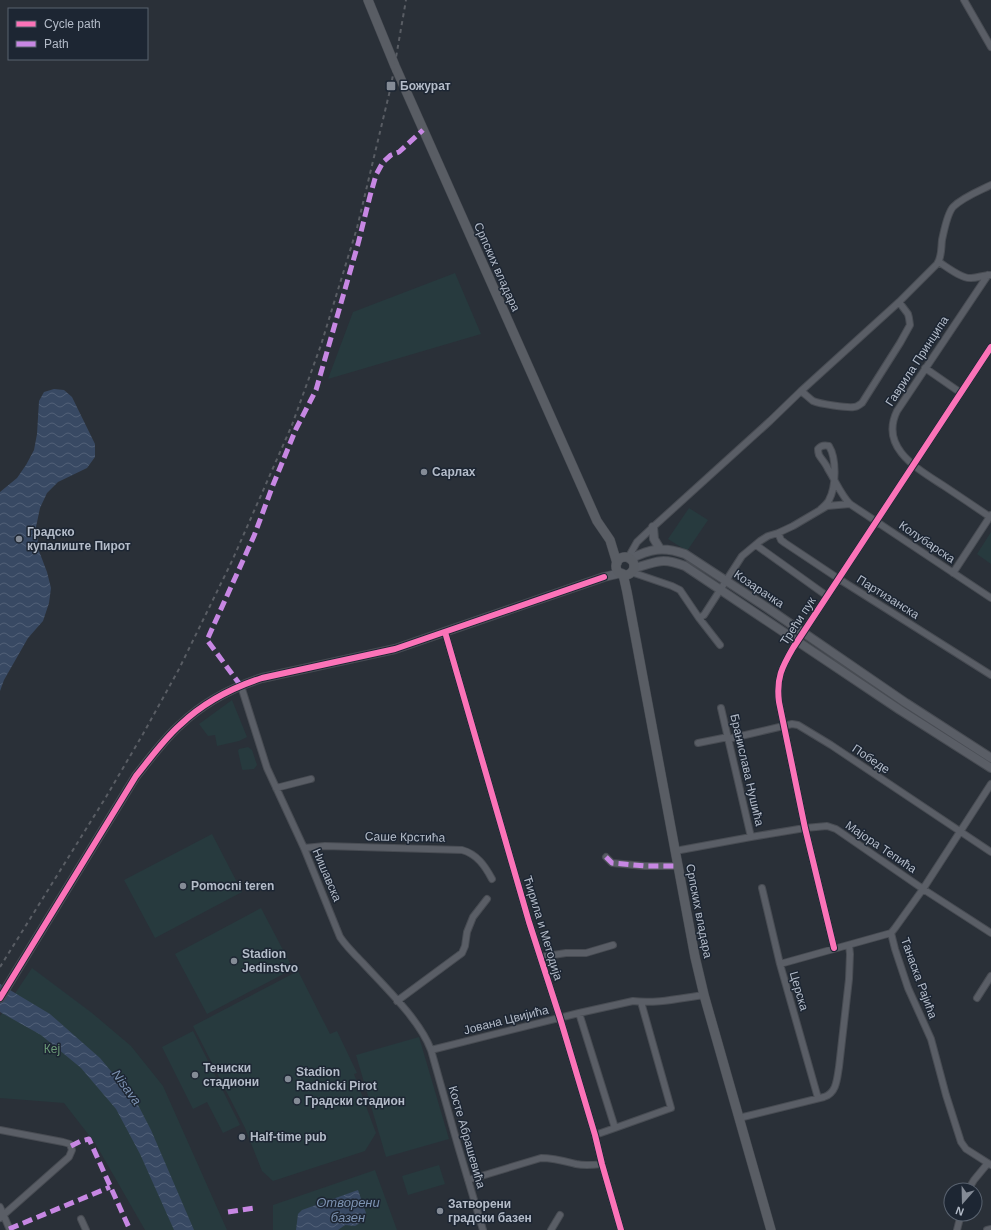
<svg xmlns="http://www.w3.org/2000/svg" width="991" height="1230" font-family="Arial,sans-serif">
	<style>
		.green { fill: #273a3e }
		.water { fill: url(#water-waves) }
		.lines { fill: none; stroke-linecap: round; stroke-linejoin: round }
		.minor-casing { stroke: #484c53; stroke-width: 8 }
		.tertiary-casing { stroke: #484c53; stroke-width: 10 }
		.secondary-casing { stroke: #484c53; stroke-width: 10 }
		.minor { stroke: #5a5e66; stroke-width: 6 }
		.tertiary { stroke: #5a5e66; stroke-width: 8 }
		.secondary { stroke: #595d64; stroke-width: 9 }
		.rail { stroke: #595d64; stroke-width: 2; stroke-dasharray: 4 4; stroke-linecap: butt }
		.quiet { stroke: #c787e3; stroke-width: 5; stroke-dasharray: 10 5; stroke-linecap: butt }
		.cycleway-casing { stroke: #1d2633; stroke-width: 8 }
		.cycleway { stroke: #fb73b8; stroke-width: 6 }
		.poi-dot { fill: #848b96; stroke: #1d2633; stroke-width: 1.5 }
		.labels { text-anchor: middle; stroke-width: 3; stroke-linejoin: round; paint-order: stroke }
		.poi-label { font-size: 12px; font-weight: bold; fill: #b4bcc9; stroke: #1d2633; text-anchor: start }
		.street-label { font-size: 12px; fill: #b4bcc9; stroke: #1d2633 }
		.park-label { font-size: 12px; fill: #6b9a76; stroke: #1d2633 }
		.water-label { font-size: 13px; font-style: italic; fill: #7c92b1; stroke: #1d2633 }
	</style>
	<defs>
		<pattern id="water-waves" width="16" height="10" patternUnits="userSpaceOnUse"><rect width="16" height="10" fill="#384963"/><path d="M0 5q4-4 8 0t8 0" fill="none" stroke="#526178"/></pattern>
	</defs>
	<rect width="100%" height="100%" fill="#2a3038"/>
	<path class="green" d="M 455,273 L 481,334 L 328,379 L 353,312 Z
		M 689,508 L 708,520 L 687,551 L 668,539 Z
		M 991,532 L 991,564 L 977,554 Z
		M 232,700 L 247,737 L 239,741 L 217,746 L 215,735 L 208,736 L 199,724 Z
		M 248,747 L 252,750 L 257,765 L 254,769 L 243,770 L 242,769 L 238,751 L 239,749 Z
		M 212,834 L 242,892 L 155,938 L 124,880 Z
		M 261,908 L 293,969 L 207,1014 L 175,954 Z
		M 32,968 L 92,1013 L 131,1046 L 163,1086 L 227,1230 L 145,1230 L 95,1143 L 64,1103 L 0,1098 L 0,1016 Z
		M 298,971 L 330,1034 L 337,1031 L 357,1073 L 354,1074 L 376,1133 L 365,1151 L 273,1181 L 262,1171 L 245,1128 L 193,1026 Z
		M 193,1031 L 240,1125 L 223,1133 L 207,1102 L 193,1109 L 162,1047 Z
		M 419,1037 L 449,1139 L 386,1157 L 356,1055 Z
		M 439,1165 L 445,1184 L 408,1195 L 402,1176 Z
		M 375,1170 L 397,1230 L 273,1230 L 273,1205 Z"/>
	<path class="water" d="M 54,389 L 64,390 L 72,397 L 95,444 L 95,457 L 87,468 L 58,482 L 47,493 L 40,508 L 36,527 L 39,551 L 47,572 L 51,588 L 49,603 L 43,621 L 28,638 L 4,680 L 0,691 L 0,492 L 17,478 L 26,465 L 34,450 L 37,434 L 39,401 L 44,392 Z
		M 0,984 L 50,1014 L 100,1058 L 136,1101 L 151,1130 L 194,1230 L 174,1230 L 140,1154 L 116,1109 L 81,1068 L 41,1035 L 0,1012 Z
		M 358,1190 L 366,1213 L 362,1222 L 355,1226 L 345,1225 L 338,1230 L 296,1230 L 298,1214 L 302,1210 Z"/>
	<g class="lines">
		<defs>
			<path id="minor" d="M 964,0 L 991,47
				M 939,262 C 947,267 962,279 971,278 C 978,278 983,275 990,275
				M 988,275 L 897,411 C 879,448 918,469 944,486 C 959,496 974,506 990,517
				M 925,368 L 961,393
				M 801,391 C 805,394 809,398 813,401 C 820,404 847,408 854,407 C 857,407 859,405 862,403 L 900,343 L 910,325 L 909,318 L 908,314 L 899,302
				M 820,510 C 823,507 827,504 829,500 C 836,487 837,459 829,446 C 825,445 821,445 818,449 C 818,452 818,452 819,455 C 822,460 826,464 828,469 C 835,480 841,495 850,504 L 991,598
				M 778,533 L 781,540 L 785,543 L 839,579 L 991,675
				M 756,545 L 827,596
				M 628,558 L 637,542 L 653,527 L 770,421 L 801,391 L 899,302 L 937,264 C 942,257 941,248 942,240 C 944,231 947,214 953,207 C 963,197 979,191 991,185
				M 631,572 L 672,586 L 680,590 L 699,618 L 720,645
				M 953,573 L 991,515
				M 699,618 L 704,615 L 742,556 L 760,541 L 768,536 L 778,533 L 793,526 L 827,506 L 850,504
				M 445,632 L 529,922 L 560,1018 L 595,1135 L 602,1164 L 621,1230
				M 241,686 L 267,768 L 304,848 L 340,937 C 346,946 354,954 362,962 C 384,986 420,1020 431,1050 L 458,1146 L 483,1230
				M 721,708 L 751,837
				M 728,739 L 792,724 L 798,725 L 831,745 L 991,852
				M 698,743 L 728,737
				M 276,788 L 311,779
				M 304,848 L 325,846 L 462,850 C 477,854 485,866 492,879
				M 675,851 L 751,837 L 805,828 L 827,826 L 836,829 L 923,889 L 991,933
				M 606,857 L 612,863 L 645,866 L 678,866
				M 762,888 L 780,964 L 818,1098
				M 891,933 L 895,949 L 908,988 L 931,1039 L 946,1095 L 961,1142 L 966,1149 L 991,1165
				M 891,933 L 895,928 L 923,889 L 991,784
				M 834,948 L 805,828 L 779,702 C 776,678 782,667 793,648 L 991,347
				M 540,957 L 566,953 L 586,953 L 613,945
				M 780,964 L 891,933
				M 977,998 L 991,976
				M 397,1001 L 462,953 L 465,946 L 467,932 L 473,917 L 487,899
				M 579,1013 L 615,1128 L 595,1135
				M 431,1050 L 579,1013 L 633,1001 C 656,1004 681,998 704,995
				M 739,1118 L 824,1097 C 837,1093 837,1078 839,1067 L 849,979 L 850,954 L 849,945
				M 615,1128 L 671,1108 L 641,1002
				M 0,1130 L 63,1142 L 70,1144 L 72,1150 L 69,1157 L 0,1218
				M 468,1180 L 541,1158 C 553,1158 564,1161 576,1164 C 585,1166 593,1165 602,1164
				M 968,1190 L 974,1180 L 988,1163
				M 0,1207 L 10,1230
				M 81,1219 L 86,1230
				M 551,1230 L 560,1215
				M 957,1230 L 961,1214
				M 987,1230 L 991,1229"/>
			<path id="tertiary" d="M 653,527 L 654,539 L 660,549
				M 630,559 C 650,549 663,546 685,554 L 766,607 L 906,703 L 991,758
				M 634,568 C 657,563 659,556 685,566 L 900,710 L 991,768
				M 0,998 L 136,776 C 150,759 163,740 180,725 C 203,703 231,688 262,678 L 395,649 L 604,577 L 621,573"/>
			<path id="secondary" d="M 368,0 L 395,66 L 597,521 L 610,540 L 617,563
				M616 566a9 9 0 1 1 18 0a9 9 0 1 1-18 0Z
				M 623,574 L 627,592 L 695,957 L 704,995 L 771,1230"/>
		</defs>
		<use href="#minor" class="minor-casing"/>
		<use href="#tertiary" class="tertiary-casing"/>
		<use href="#secondary" class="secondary-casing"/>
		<use href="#minor" class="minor"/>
		<use href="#tertiary" class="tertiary"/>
		<use href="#secondary" class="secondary"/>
		<path class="rail" d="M 0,967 L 106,797 L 143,734 L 179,669 L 232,561 L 292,425 L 321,345 L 357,228 L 391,86 L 406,0"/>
		<path class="quiet" d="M 241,686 L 207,640 L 254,536 L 273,485 L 296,429 L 316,390 L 358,244 L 370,196 L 376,175 L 383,162 L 391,155 L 399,152 L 423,130
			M 606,857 L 612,863 L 645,866 L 678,866
			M 71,1146 L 81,1141 L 89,1139 L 130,1230
			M 228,1212 L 255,1208
			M 9,1229 L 110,1187"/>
		<defs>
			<path id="cycleway" d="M 445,632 L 529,922 L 560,1018 L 595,1135 L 602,1164 L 621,1230
				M 834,948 L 805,828 L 779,702 C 776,678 782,667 793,648 L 991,347
				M 0,998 L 136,776 C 150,759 163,740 180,725 C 203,703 231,688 262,678 L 395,649 L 604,577"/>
		</defs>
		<use href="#cycleway" class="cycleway-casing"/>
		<use href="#cycleway" class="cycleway"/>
	</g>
	<g class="poi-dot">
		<rect x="386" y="81" width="10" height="10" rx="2"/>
		<circle cx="424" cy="472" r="4"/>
		<circle cx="19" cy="539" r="4"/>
		<circle cx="183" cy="886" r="4"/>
		<circle cx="234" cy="961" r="4"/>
		<circle cx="195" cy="1075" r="4"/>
		<circle cx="288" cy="1079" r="4"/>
		<circle cx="297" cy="1101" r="4"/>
		<circle cx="242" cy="1137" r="4"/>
		<circle cx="440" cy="1211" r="4"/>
	</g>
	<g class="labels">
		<g class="poi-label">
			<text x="400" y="90">Божурат</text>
			<text x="432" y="476">Сарлах</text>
			<text x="27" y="536">Градско<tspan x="27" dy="14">купалиште Пирот</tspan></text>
			<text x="191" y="890">Pomocni teren</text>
			<text x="242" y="958">Stadion<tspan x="242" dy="14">Jedinstvo</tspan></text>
			<text x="203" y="1072">Тениски<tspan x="203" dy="14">стадиони</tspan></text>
			<text x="296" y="1076">Stadion<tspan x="296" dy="14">Radnicki Pirot</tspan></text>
			<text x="305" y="1105">Градски стадион</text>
			<text x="250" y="1141">Half-time pub</text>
			<text x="448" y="1208">Затворени<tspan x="448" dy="14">градски базен</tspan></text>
		</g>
		<g class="street-label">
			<text transform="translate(497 267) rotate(66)" y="4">Српских владара</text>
			<text transform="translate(917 361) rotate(-57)" y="4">Гаврила Принципа</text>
			<text transform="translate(927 542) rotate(34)" y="4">Колубарска</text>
			<text transform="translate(759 589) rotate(34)" y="4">Козарачка</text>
			<text transform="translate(888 597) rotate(32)" y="4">Партизанска</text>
			<text transform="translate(798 621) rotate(-57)" y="4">Трећи пук</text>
			<text transform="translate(871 759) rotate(34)" y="4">Победе</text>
			<text transform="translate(747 770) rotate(77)" y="4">Бранислава Нушића</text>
			<text transform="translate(405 837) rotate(1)" y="4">Саше Крстића</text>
			<text transform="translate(881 847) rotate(34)" y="4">Мајора Тепића</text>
			<text transform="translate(327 875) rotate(67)" y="4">Нишавска</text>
			<text transform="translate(699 911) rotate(79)" y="4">Српских владара</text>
			<text transform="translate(543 928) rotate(73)" y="4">Ћирила и Методија</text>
			<text transform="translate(919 978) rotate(70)" y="4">Танаска Рајића</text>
			<text transform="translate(799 991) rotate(74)" y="4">Церска</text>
			<text transform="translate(506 1020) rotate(-14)" y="4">Јована Цвијића</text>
			<text transform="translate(467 1137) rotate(74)" y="4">Косте Абрашевића</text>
		</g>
		<g class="park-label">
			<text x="52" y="1053">Кеј</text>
		</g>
		<g class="water-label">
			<text transform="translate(127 1087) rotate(54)" y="5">Nisava</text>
			<text x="348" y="1207">Отворени<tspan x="348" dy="15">базен</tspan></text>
		</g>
	</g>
	<rect x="8" y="8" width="140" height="52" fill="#1d2633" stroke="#59626f"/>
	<rect x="16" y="21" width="20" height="6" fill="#fb73b8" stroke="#59626f"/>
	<text x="44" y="28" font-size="12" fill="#b4bcc9">Cycle path</text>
	<rect x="16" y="41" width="20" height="6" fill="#c787e3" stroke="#59626f"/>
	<text x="44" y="48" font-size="12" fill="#b4bcc9">Path</text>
	<g transform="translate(963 1202) rotate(200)"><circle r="19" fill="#1d2633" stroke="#59626f"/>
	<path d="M0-3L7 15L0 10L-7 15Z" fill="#848b96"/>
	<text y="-6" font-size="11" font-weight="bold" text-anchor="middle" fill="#b4bcc9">N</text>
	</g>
</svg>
